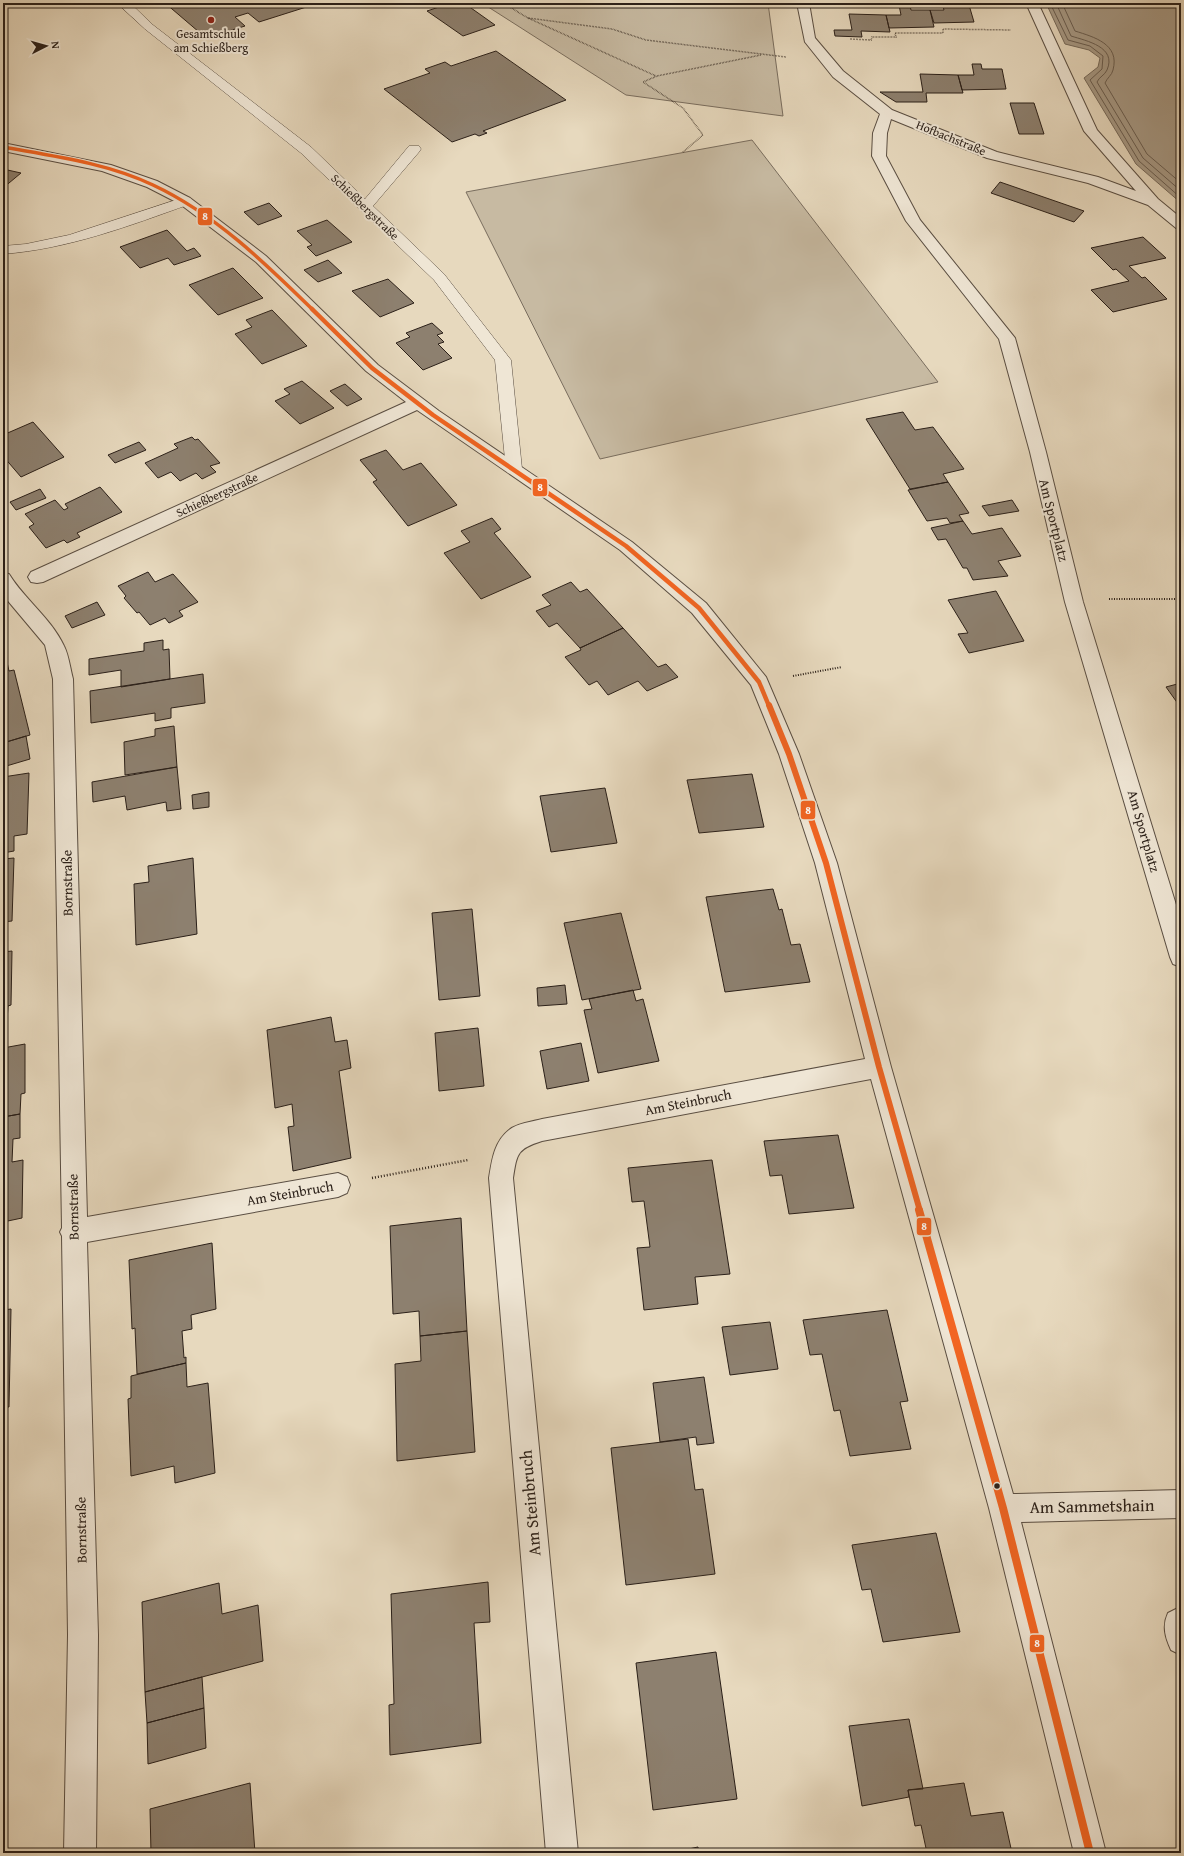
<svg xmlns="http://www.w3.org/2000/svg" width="1184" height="1856" font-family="'Gentium Book Plus',serif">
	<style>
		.green { fill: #c7baa2; stroke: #796d5e }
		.water { fill: #a79a86; stroke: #75695a }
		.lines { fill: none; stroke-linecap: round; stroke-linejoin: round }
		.shore { stroke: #695d50; stroke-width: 1 }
		.building { fill: #8d806f; stroke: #2b2019 }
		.service-casing { stroke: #5a4e42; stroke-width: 1 }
		.minor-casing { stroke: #5a4e42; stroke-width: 2 }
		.path-far2 { stroke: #2b2019; stroke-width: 1.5; stroke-dasharray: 0.5 1; stroke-linecap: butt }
		.path-far1 { stroke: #2b2019; stroke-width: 2; stroke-dasharray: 1 1.5; stroke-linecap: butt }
		.path { stroke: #2b2019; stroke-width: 2.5; stroke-dasharray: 1 2; stroke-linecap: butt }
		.service { fill: #efe6d5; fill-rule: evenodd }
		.minor { fill: #efe6d5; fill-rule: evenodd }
		.bus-1-far3-casing { stroke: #efe6d5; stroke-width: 5.5 }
		.bus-1-far2-casing { stroke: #efe6d5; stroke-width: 7 }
		.bus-1-far1-casing { stroke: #efe6d5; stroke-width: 9 }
		.bus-1-casing { stroke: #efe6d5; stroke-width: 10 }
		.bus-1-far3 { stroke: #f26522; stroke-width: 3.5 }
		.bus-1-far2 { stroke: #f26522; stroke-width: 4.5 }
		.bus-1-far1 { stroke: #f26522; stroke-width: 6 }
		.bus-1 { stroke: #f26522; stroke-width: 8 }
		.poi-dot { fill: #8f2418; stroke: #efe6d5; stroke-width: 1.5 }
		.bus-dot { fill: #2b2019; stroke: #efe6d5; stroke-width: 1.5 }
		.labels { text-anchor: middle; stroke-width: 4; stroke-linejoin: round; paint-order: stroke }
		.far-poi-label { font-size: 12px; fill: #2b2019; stroke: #efe6d5 }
		.far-street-label { font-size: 12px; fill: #2b2019; stroke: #efe6d5 }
		.street-label { font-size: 14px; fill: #2b2019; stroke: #efe6d5 }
		.near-street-label { font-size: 17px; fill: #2b2019; stroke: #efe6d5 }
		.line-badge { stroke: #efe6d5; stroke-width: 1.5 }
		.badge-label { font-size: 11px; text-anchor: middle; font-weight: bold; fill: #fff }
	</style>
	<rect width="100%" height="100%" fill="#e7d9be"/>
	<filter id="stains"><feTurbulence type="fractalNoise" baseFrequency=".005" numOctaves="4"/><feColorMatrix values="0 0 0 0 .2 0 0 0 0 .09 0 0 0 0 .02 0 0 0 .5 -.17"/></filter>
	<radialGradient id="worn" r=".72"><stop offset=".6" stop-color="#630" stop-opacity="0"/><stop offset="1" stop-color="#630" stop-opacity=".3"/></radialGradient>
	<path class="green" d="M 482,3 L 768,3 L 783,116 L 626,95 Z
		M 752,140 L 938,382 L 600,459 L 466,192 Z"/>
	<path class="water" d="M 1046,3 L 1152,3 L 1181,6 L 1181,203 L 1136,164 L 1084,78 L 1098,67 L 1100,58 L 1089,50 L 1065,44 Z"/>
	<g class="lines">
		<path class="shore" d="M 1050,3 L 1068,40 L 1090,46 L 1103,56 L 1102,69 L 1090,80 L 1139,161 L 1181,198
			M 1056,3 L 1071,36 C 1087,41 1117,47 1107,70 C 1105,75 1099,77 1097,82 L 1143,158 L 1181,191
			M 1062,3 L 1075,31 C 1094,37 1120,44 1113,70 C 1112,75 1107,78 1105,83 L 1147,154 L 1181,183"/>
	</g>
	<path class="building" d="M 165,3 L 319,3 L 259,22 L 248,13 L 235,17 L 245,26 L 206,38 Z
		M 451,3 L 464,3 L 495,25 L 463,36 L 427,11 Z
		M 942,3 L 969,5 L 974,22 L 934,23 L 930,10 L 944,10 Z
		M 899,5 L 910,6 L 911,10 L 930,10 L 934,27 L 889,28 L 886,15 L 901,15 Z
		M 849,14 L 886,15 L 890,32 L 861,31 L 862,37 L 835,36 L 834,30 L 852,30 Z
		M 496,51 L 566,100 L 483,131 L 487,133 L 479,136 L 475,134 L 452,142 L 384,89 L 430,73 L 425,69 L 445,62 L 451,66 Z
		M 972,64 L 981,64 L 982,69 L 1002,69 L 1006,89 L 962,90 L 958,75 L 974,75 Z
		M 920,74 L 958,75 L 963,93 L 926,93 L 927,102 L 896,102 L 880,92 L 923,92 Z
		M 1010,103 L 1034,103 L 1044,134 L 1019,134 Z
		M 3,169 L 21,173 L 3,188 Z
		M 1000,182 L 1084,211 L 1074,222 L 991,193 Z
		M 269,203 L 282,216 L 258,225 L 244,212 Z
		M 327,220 L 352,242 L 316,256 L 307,247 L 312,245 L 297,231 Z
		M 167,230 L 187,251 L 194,248 L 201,256 L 174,265 L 168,258 L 140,268 L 120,247 Z
		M 1143,237 L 1166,258 L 1129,266 L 1142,278 L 1145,277 L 1167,299 L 1113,312 L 1091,290 L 1129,281 L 1116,269 L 1113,270 L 1091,248 Z
		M 328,260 L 342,273 L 318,282 L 304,270 Z
		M 233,268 L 263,298 L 218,315 L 189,285 Z
		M 388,279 L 414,303 L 380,317 L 352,291 Z
		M 272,310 L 307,346 L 262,364 L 235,334 L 252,327 L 246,320 Z
		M 432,323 L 443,333 L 437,335 L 444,342 L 438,344 L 452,358 L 423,370 L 396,343 L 410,337 L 406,333 Z
		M 302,381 L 334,408 L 300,424 L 275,401 L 290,394 L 284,389 Z
		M 345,384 L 362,399 L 347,406 L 330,391 Z
		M 903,412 L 915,430 L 933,427 L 964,469 L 943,474 L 948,482 L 910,489 L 866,419 Z
		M 33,422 L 64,457 L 21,477 L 3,456 L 3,435 Z
		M 192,437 L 195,440 L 198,439 L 220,463 L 210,466 L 216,472 L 202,479 L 196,473 L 180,481 L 171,472 L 158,478 L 145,463 L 178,448 L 174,444 Z
		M 139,442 L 146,450 L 115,463 L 108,455 Z
		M 386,450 L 403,470 L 421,463 L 457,505 L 408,526 L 373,482 L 377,480 L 360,460 Z
		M 948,482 L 969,513 L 959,515 L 963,521 L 950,523 L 947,518 L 927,521 L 908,490 Z
		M 100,487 L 122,512 L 77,533 L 80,537 L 67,543 L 64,540 L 46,548 L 29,527 L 34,524 L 25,514 L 55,500 L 64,510 L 68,508 L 65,504 Z
		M 40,489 L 46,498 L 16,510 L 10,502 Z
		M 1012,500 L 1019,511 L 989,516 L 982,506 Z
		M 492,518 L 501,529 L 494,533 L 531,577 L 481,599 L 444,553 L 470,542 L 461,531 Z
		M 963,521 L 972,534 L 1002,528 L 1021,556 L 998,561 L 1008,576 L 973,580 L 967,568 L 963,568 L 946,539 L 938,540 L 931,528 Z
		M 148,572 L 155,582 L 173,574 L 198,602 L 179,611 L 183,616 L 169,623 L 165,618 L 150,625 L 139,612 L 137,613 L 124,598 L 126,596 L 118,586 Z
		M 571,582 L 580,592 L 587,589 L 623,628 L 580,648 L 557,623 L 549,627 L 536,611 L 551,605 L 542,595 Z
		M 996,591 L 1024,641 L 969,653 L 958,634 L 968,633 L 948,600 Z
		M 97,602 L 105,615 L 72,628 L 65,616 Z
		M 623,628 L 658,667 L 666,664 L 678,677 L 647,691 L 638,681 L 608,695 L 597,681 L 589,685 L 565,657 L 581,650 L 580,648 Z
		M 163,640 L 163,650 L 169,649 L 170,679 L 121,687 L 121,670 L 89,675 L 89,659 L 144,651 L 144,643 Z
		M 7,662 L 9,671 L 14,670 L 30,735 L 3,743 L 3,663 Z
		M 203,674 L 205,703 L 171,708 L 171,718 L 155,721 L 155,713 L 91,723 L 90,691 Z
		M 1181,683 L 1181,708 L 1166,687 Z
		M 174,726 L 177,767 L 125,775 L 124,742 L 155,736 L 155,729 Z
		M 26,736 L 30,759 L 3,767 L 3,743 Z
		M 177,767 L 181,809 L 167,811 L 166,802 L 127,810 L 125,796 L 93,802 L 92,782 Z
		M 29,773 L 27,834 L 14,836 L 14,851 L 3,853 L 3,777 Z
		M 752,774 L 764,827 L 699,833 L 687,780 Z
		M 605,788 L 617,843 L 551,852 L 540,796 Z
		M 209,792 L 209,807 L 193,809 L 192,795 Z
		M 14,858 L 12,921 L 3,922 L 3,859 Z
		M 193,858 L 197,934 L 136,945 L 134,884 L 149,882 L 148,866 Z
		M 773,889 L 779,910 L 782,909 L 791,945 L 800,944 L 810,982 L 725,992 L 706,897 Z
		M 472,909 L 480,996 L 439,1000 L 432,913 Z
		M 621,913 L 641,989 L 582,1000 L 564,923 Z
		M 12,951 L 11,1005 L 8,1006 L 7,1021 L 3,1022 L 3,952 Z
		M 565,985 L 567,1004 L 538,1006 L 537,988 Z
		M 633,990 L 636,1001 L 643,999 L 659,1061 L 598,1073 L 584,1010 L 592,1009 L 589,999 Z
		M 331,1017 L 335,1042 L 347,1040 L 351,1068 L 339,1071 L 351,1158 L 293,1171 L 288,1127 L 294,1126 L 292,1104 L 275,1108 L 267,1030 Z
		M 478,1028 L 484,1086 L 439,1091 L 435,1033 Z
		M 581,1043 L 589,1081 L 547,1089 L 540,1051 Z
		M 25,1044 L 25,1093 L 21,1094 L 20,1114 L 3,1117 L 3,1048 Z
		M 20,1114 L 20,1138 L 13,1139 L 12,1162 L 23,1160 L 22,1218 L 3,1222 L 3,1117 Z
		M 838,1135 L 854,1208 L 789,1214 L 782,1175 L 770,1176 L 764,1141 Z
		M 712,1160 L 730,1274 L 695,1277 L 698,1304 L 644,1310 L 637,1248 L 650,1247 L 644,1201 L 632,1202 L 628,1168 Z
		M 461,1218 L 467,1331 L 420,1336 L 419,1311 L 393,1314 L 390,1226 Z
		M 212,1243 L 216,1309 L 191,1315 L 192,1329 L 182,1331 L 184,1358 L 186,1357 L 186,1363 L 137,1374 L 135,1328 L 132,1329 L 129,1260 Z
		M 11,1309 L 9,1407 L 5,1407 L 5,1437 L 3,1437 L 3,1310 Z
		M 887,1310 L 908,1401 L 900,1402 L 911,1449 L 850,1456 L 840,1410 L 834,1411 L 822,1354 L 810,1355 L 803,1320 Z
		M 770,1322 L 778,1369 L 730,1375 L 722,1327 Z
		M 467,1331 L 475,1452 L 397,1461 L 395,1364 L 421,1361 L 420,1336 Z
		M 186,1363 L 187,1387 L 208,1383 L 215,1473 L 175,1483 L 174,1466 L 131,1476 L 128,1399 L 131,1398 L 131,1376 Z
		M 704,1377 L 714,1443 L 697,1445 L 696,1437 L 660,1442 L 653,1383 Z
		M 688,1439 L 695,1490 L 703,1489 L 715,1574 L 626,1585 L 611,1448 Z
		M 3,1516 L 5,1516 L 3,1655 Z
		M 936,1533 L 960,1632 L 883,1642 L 871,1589 L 862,1590 L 852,1545 Z
		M 488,1582 L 490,1622 L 474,1623 L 481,1743 L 390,1755 L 389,1705 L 394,1704 L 391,1594 Z
		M 219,1583 L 222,1614 L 258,1605 L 263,1661 L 145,1692 L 142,1602 Z
		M 716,1652 L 737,1799 L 653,1810 L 636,1663 Z
		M 202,1677 L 204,1708 L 147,1723 L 145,1692 Z
		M 204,1708 L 206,1748 L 148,1764 L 147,1723 Z
		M 909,1719 L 923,1789 L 908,1790 L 909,1797 L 862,1806 L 849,1726 Z
		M 250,1783 L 255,1853 L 151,1853 L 150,1809 Z
		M 964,1783 L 971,1816 L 1003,1812 L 1012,1853 L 927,1853 L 921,1825 L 915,1826 L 908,1790 Z
		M 698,1847 L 699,1853 L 670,1853 Z"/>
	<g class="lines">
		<defs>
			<path id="service" d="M 117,3 L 130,3 L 153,25 L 311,147 L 365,199 L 409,146 L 419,146 L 421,149 L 419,152 L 373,206 L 444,274 L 511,360 L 522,469 L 520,473 L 514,474 L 508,473 L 506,469 L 495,360 L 434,280 L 301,153 L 145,29 Z
				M 185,197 L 190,198 L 192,201 L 190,204 C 129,226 68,249 3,254 L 3,246 L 26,244 L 69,235 Z"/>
			<path id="minor" d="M 797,3 L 809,3 L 815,38 L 843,71 L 892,110 L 997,152 L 1098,177 L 1136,191 L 1084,131 L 1026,3 L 1038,3 L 1097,130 L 1158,199 L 1181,218 L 1181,229 L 1176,228 L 1148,205 L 1088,183 L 987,158 L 891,119 L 887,133 L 886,156 L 920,220 L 1015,338 L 1046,452 L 1083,602 L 1181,921 L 1181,967 L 1173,964 L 1170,957 L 1065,602 L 1030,452 L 999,339 L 906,221 L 872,156 L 873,133 L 880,114 L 833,77 L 805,42 Z
				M 3,143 L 111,165 L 157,181 L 190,198 L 266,256 L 378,365 L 439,411 L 632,542 L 706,603 L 766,677 L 799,754 L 837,863 L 891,1067 L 1013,1494 L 1181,1490 L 1181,1518 L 1021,1522 L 1106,1853 L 1074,1853 L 989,1508 L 871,1079 L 542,1141 C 517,1149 517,1153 513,1178 L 578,1853 L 546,1853 L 489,1178 C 492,1160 494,1142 509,1130 C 517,1123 532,1122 542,1119 L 865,1059 L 815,863 L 779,754 L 751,685 L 692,613 L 620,550 L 417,410 L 43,582 L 37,583 L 31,582 L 28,577 L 31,572 L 406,402 L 366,371 L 256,262 L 180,204 L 147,187 L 102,171 L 3,151 Z
				M 3,573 L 9,574 C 25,600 51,618 64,646 C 69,656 70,668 73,679 L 87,1217 L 338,1173 L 347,1177 L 350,1185 L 347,1193 L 338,1197 L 87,1242 L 98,1635 L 96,1853 L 64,1853 L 68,1635 L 62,1236 L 60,1232 L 62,1228 L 53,679 L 45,645 L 3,595 Z
				M 1178,1608 L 1181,1610 L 1181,1655 L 1171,1650 C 1165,1637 1162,1626 1168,1613 Z"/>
		</defs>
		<use href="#service" class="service-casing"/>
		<use href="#minor" class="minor-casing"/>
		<path class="path-far2" d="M 503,3 L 528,18 L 656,76
			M 528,18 L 612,29 L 646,40 L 786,57
			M 850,39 L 871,40 L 872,37 L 896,37 L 895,33 L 943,33 L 943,29 L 1011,30
			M 683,152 L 703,135 L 683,108 L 643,82 L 657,76 L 761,55"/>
		<path class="path-far1" d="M 1109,599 L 1181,599
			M 793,676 L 842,667"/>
		<path class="path" d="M 372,1178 L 468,1160"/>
		<use href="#service" class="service"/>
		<use href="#minor" class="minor"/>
		<defs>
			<path id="bus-1-far3" d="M 3,147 C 53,156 107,163 153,185 C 215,214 265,263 313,310"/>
			<path id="bus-1-far2" d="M 312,309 L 372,368 L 433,415 L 626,546 L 699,608 L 759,682 L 769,706"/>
			<path id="bus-1-far1" d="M 769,705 L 789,754 L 826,863 L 879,1067 L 920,1211"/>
			<path id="bus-1" d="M 919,1210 L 1003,1508 L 1090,1853"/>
		</defs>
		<use href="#bus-1-far3" class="bus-1-far3-casing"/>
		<use href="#bus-1-far2" class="bus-1-far2-casing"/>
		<use href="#bus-1-far1" class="bus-1-far1-casing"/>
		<use href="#bus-1" class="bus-1-casing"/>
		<use href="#bus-1-far3" class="bus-1-far3"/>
		<use href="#bus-1-far2" class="bus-1-far2"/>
		<use href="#bus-1-far1" class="bus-1-far1"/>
		<use href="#bus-1" class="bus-1"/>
	</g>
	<circle class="poi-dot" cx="211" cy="20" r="4"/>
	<circle class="bus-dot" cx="997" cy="1486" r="3.5"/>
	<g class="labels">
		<g class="far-poi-label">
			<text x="211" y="38">Gesamtschule<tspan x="211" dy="14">am Schießberg</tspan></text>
		</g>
		<g class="far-street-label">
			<text transform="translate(951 138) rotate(22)" y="4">Hofbachstraße</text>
			<text transform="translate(365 207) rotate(44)" y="4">Schießbergstraße</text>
			<text transform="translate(217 495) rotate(-25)" y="4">Schießbergstraße</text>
		</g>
		<g class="street-label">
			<text transform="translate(1054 520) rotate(76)" y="5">Am Sportplatz</text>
			<text transform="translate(1144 831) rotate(74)" y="5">Am Sportplatz</text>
			<text transform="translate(67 883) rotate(-91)" y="5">Bornstraße</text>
			<text transform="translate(688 1102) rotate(-11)" y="5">Am Steinbruch</text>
			<text transform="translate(290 1193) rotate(-10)" y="5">Am Steinbruch</text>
			<text transform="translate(73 1207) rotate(-91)" y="5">Bornstraße</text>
			<text transform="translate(81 1530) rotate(-91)" y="5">Bornstraße</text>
		</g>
		<g class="near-street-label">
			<text transform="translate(530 1503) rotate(-95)" y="6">Am Steinbruch</text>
			<text transform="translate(1092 1506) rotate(-1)" y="6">Am Sammetshain</text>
		</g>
	</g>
	<g class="line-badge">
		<rect x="197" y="207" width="16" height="19" rx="4" fill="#f26522"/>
		<rect x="532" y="478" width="16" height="19" rx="4" fill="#f26522"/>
		<rect x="800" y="800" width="16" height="20" rx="4" fill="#f26522"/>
		<rect x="916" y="1217" width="16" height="19" rx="4" fill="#f26522"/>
		<rect x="1029" y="1634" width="16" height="19" rx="4" fill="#f26522"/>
	</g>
	<g class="badge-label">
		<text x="205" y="220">8</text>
		<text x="540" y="491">8</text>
		<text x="808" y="814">8</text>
		<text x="924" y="1230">8</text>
		<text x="1037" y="1647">8</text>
	</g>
	<rect width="1184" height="1856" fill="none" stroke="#e7d9be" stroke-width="16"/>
	<rect x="4" y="4" width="1176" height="1848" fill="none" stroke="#2b2019" stroke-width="2"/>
	<rect x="8" y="8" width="1168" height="1840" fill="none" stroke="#2b2019"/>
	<g transform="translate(46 46) rotate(84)" stroke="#efe6d5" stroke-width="3" paint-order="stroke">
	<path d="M0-3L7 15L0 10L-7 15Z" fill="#2b2019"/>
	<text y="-6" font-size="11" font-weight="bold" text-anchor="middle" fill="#2b2019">N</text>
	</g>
	<rect width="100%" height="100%" filter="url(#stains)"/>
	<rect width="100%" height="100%" fill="url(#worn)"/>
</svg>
